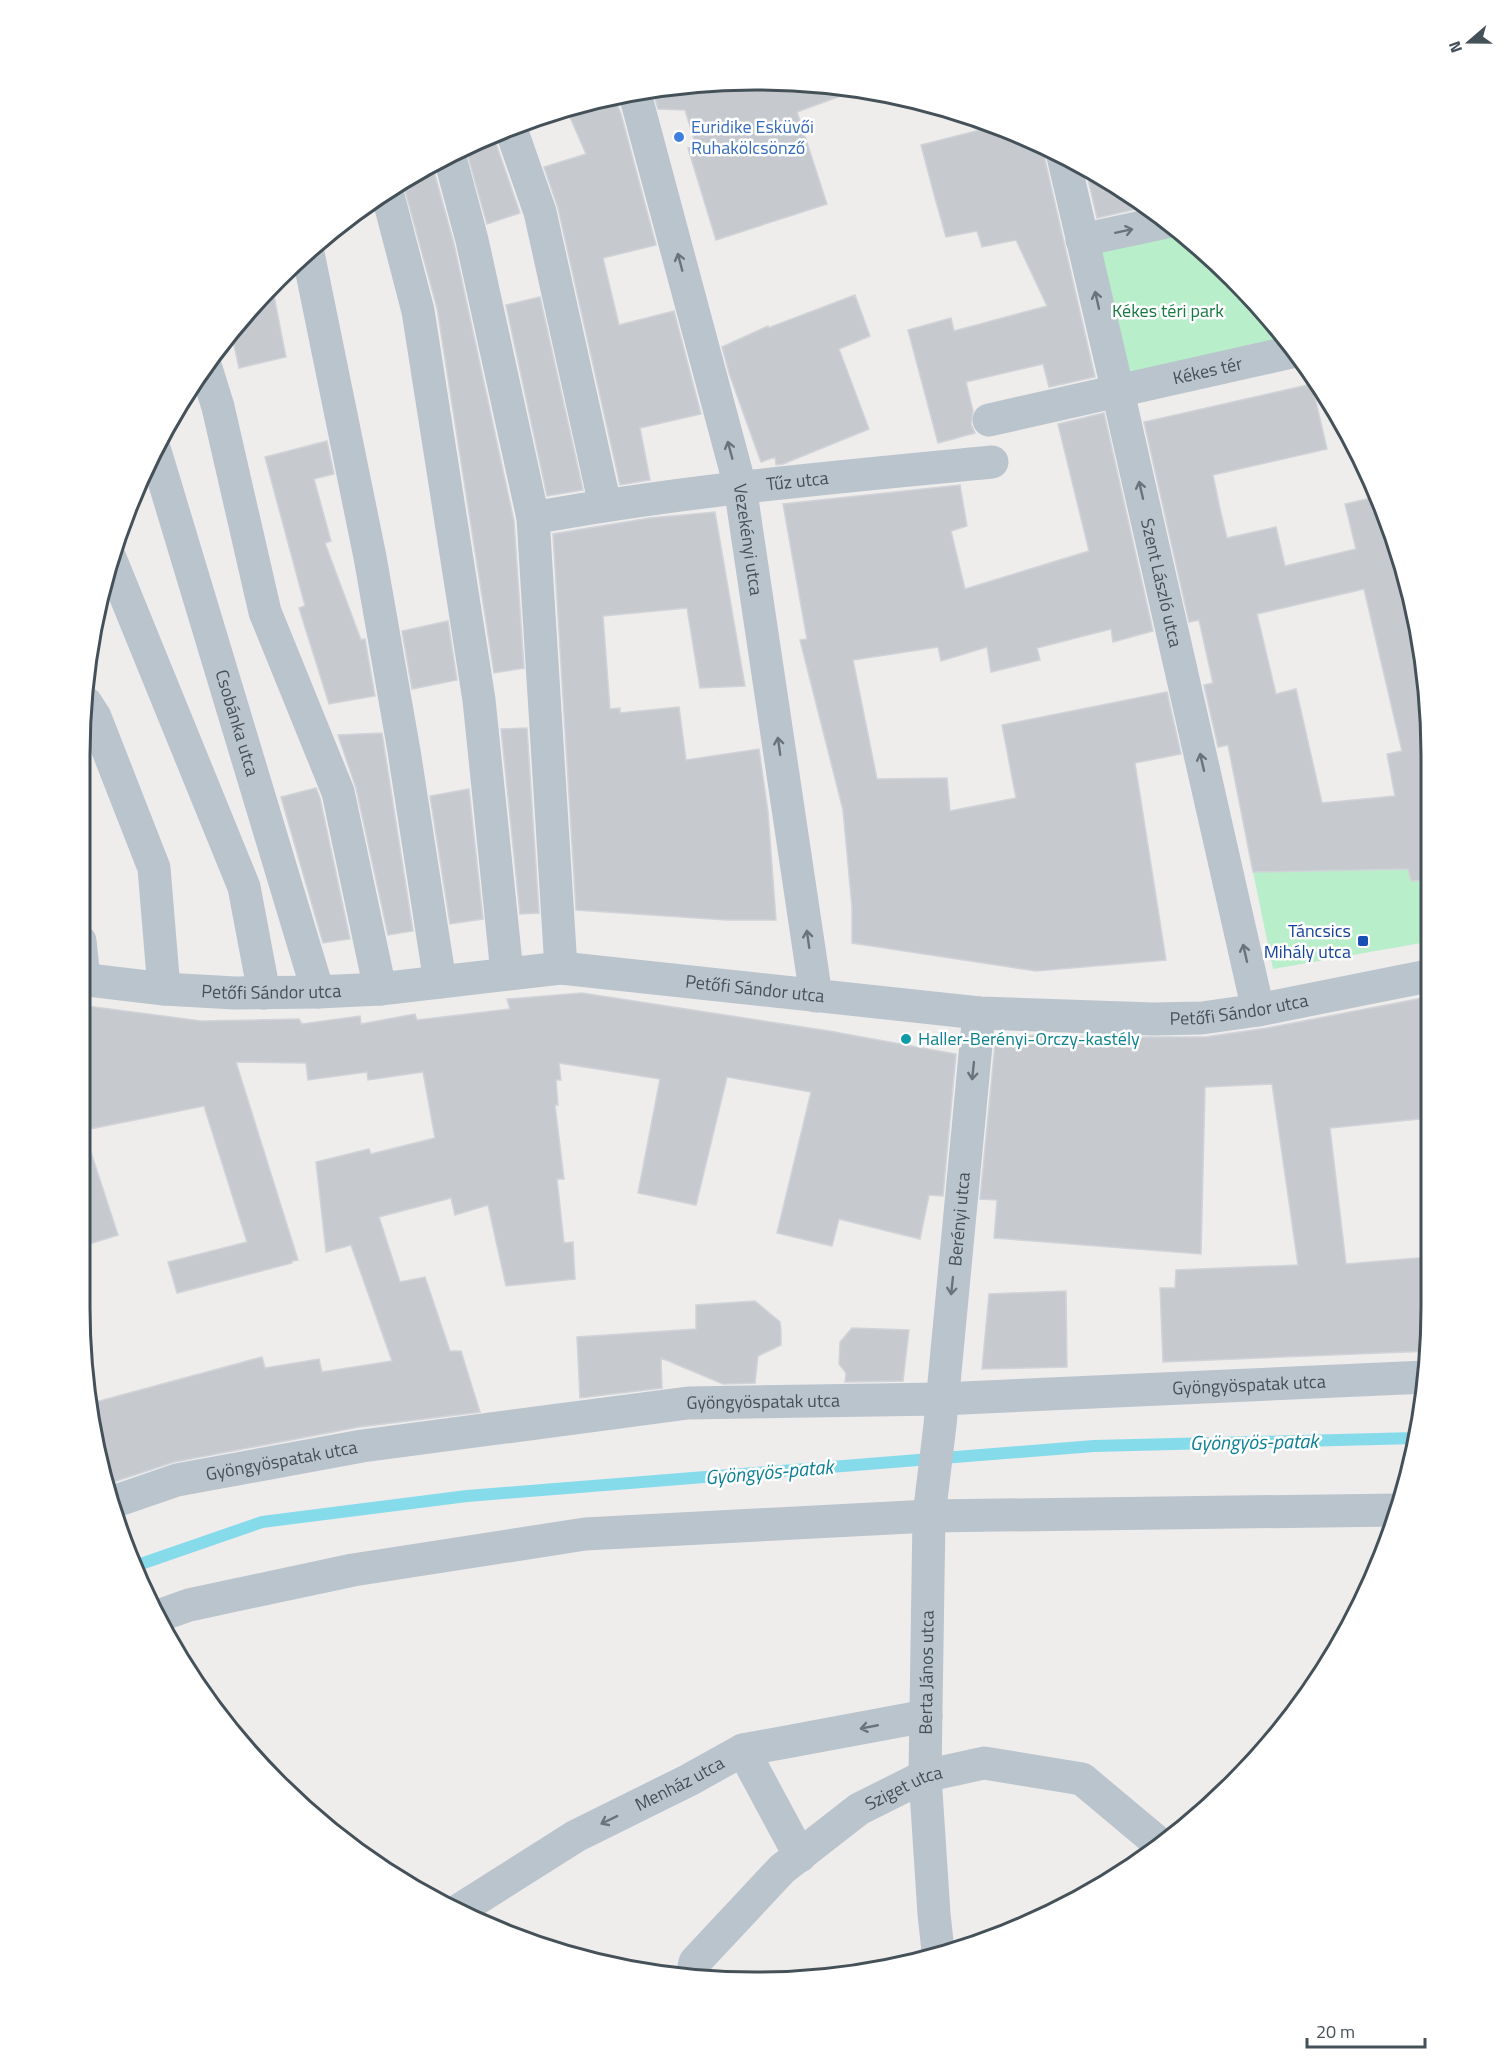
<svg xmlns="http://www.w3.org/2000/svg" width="1511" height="2062" font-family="'Titillium Web',sans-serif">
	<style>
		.green { fill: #b9eeca }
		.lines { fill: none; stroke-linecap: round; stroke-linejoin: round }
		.stream { stroke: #86dbeb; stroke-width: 12 }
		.building { fill: #c6cacf; stroke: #d0d3d8; stroke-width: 1.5; fill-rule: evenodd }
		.minor { stroke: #bac4cc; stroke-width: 33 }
		.oneway { stroke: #68747c }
		.shop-dot { fill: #3f7fe0; stroke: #fff; stroke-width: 2 }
		.transit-dot { fill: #1a4fb4; stroke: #fff; stroke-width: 2 }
		.culture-dot { fill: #0f9aa8; stroke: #fff; stroke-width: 2 }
		.labels { text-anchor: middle; stroke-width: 5; stroke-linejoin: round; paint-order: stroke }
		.shop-label { font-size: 18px; fill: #366cbe; stroke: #fff; text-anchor: start }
		.park-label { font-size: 18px; fill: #177942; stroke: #fff }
		.street-label { font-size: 18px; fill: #455159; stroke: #fff }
		.transit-label { font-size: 18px; fill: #164399; stroke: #fff; text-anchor: end }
		.culture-label { font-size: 18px; fill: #0d838f; stroke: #fff; text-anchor: start }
		.water-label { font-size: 20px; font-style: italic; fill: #0d8195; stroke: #fff }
		.rim { fill: none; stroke: #455159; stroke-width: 3 }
	</style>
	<rect width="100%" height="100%" fill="#efecec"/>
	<path class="green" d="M 1166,222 L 1201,247 L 1292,344 L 1118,392 L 1082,240 Z
		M 1427,867 L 1427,942 L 1273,969 L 1253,872 L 1408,869 Z"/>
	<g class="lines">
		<path class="stream" d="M 132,1567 L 262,1522 L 467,1496 L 1094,1446 L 1416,1438"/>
	</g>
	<path class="building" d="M 711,81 L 843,85 L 860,89 L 797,112 L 827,204 L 716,240 L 688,148 L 696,146 L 685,110 L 658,109 L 653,90 Z
		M 614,97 L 621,114 L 656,245 L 603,258 L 619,325 L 674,311 L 701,414 L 640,428 L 650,480 L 620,485 L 558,208 L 544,167 L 586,154 L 566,108 L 580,103 Z
		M 995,126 L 1046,149 L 1045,160 L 1095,377 L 1049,387 L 1043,364 L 966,382 L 973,411 L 971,424 L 975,433 L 938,443 L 908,330 L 951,318 L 954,331 L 1047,306 L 1016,240 L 982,247 L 977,231 L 946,237 L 935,198 L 921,145 Z
		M 493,135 L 520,213 L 487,224 L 465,146 Z
		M 432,164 L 454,244 L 514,521 L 524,668 L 494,673 L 437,308 L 403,183 Z
		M 1085,166 L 1093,170 L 1145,207 L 1097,218 Z
		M 272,286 L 286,357 L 239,368 L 231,331 L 247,310 Z
		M 855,295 L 870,336 L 839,349 L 869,429 L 783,464 L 776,465 L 775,457 L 761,462 L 730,376 L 722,347 L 768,326 L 768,328 Z
		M 540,297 L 583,490 L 547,496 L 506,305 Z
		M 1312,384 L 1327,449 L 1213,475 L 1220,509 L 1227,538 L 1276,527 L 1285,566 L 1356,549 L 1345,504 L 1380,496 L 1426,667 L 1427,880 L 1411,881 L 1408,869 L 1253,872 L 1228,745 L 1218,747 L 1204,685 L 1213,683 L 1199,620 L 1189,622 L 1144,422 ZM 1364,589 L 1402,751 L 1387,754 L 1395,796 L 1322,803 L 1296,689 L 1276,694 L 1257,614 Z
		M 1104,413 L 1153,631 L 1113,642 L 1111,629 L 1037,648 L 1040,660 L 991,672 L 987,647 L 941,661 L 938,647 L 853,660 L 877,779 L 947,778 L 950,811 L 1016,798 L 1002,725 L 1167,692 L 1181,754 L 1135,763 L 1166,960 L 1036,971 L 852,943 L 852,907 L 843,810 L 800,640 L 807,639 L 783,504 L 960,485 L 967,526 L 951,531 L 965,589 L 1089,551 L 1058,424 Z
		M 327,441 L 334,474 L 314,479 L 331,541 L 325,543 L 361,640 L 365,639 L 375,696 L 329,704 L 299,608 L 305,606 L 265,457 Z
		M 715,512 L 745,686 L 700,688 L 687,608 L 603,616 L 610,709 L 620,708 L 620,713 L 679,707 L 686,760 L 759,749 L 768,812 L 776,920 L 727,920 L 576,910 L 553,534 L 650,518 Z
		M 448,621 L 457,680 L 412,689 L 402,631 Z
		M 527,728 L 539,913 L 520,914 L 501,729 Z
		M 382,733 L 413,931 L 388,935 L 356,788 L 338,735 Z
		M 316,788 L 320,798 L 350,939 L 323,943 L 281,797 Z
		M 469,789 L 483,919 L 450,924 L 430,796 Z
		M 582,993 L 829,1031 L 956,1054 L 943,1196 L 929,1195 L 920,1239 L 839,1219 L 832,1246 L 777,1233 L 811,1092 L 727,1077 L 696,1205 L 638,1193 L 660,1079 L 559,1063 L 561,1080 L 556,1080 L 558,1105 L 555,1105 L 564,1179 L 557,1179 L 564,1243 L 573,1242 L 575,1279 L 506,1286 L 488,1205 L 455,1215 L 451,1198 L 379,1217 L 400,1282 L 425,1277 L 450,1351 L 461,1351 L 480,1412 L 359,1427 L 174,1462 L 104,1485 L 92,1403 L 262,1357 L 265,1368 L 319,1359 L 322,1372 L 392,1361 L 351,1245 L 326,1252 L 316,1162 L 369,1149 L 371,1154 L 435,1138 L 423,1072 L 368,1080 L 367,1072 L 308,1080 L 306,1063 L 236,1062 L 298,1260 L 292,1261 L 292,1263 L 177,1293 L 168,1262 L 247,1242 L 204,1106 L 80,1131 L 80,1005 L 201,1021 L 299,1019 L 302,1024 L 360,1016 L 361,1024 L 415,1014 L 417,1020 L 510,1009 L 507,999 Z
		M 1428,997 L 1428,1042 L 1424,1043 L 1429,1118 L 1330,1128 L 1346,1264 L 1429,1257 L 1430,1351 L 1163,1362 L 1160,1288 L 1175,1288 L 1176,1270 L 1298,1265 L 1272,1084 L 1205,1087 L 1201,1254 L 994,1238 L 997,1200 L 980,1199 L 996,1034 L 1072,1037 L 1205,1037 L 1267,1028 Z
		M 86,1137 L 118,1235 L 80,1247 L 80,1138 Z
		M 1066,1291 L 1067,1367 L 982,1369 L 989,1294 Z
		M 755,1301 L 780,1322 L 781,1331 L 781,1345 L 758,1356 L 755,1383 L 723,1384 L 661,1358 L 662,1388 L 580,1398 L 577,1337 L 696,1329 L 696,1305 Z
		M 852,1328 L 909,1330 L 903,1381 L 845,1382 L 846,1373 L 839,1364 L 840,1342 Z"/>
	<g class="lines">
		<g class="minor">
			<path id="s1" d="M 635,94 L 740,486 L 816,996"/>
			<path d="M 511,129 L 540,212 L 605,505"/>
			<path d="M 449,154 L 472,240 L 533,518 L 561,968"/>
			<path id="s2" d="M 1063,156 L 1118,392 L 1258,1010"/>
			<path d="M 387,192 L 418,311 L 479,700 L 507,973"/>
			<path d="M 1082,240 L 1166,222"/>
			<path d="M 308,253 L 370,557 L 404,751 L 440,982"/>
			<path d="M 205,365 L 218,407 L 265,612 L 338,792 L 380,989"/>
			<path id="s3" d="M 989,420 L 1296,351"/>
			<path id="s4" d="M 155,451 L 318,992"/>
			<path id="s5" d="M 533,518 C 685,490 838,477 992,462"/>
			<path d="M 110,558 L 244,887 L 264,993"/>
			<path d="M 86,703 L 95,717 L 154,868 L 164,989"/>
			<path d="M 80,941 L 84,979"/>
			<path id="s6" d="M 80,979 L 164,989 L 235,993 L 318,992 L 380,989 L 561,968 L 979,1013 L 1153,1019 L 1202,1018 L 1258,1010 L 1428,976"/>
			<path id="s7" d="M 110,1503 L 177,1480 L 362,1446 L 688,1403 L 941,1399 L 1426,1377"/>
			<path d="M 158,1616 L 189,1605 L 353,1570 L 585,1534 L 929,1516 L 1398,1510"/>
			<path d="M 743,1750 L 800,1856"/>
			<path id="s8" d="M 456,1912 L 576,1836 L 689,1780 L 743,1750 L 926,1716"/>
			<path id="s9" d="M 938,1951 L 934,1914 L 925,1776 L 929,1516 L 940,1425 L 979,1013"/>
			<path id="s10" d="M 692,1977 L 695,1962 L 782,1869 L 859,1809 L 925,1776 L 984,1763 L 1082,1779 L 1162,1846"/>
		</g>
	</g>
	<defs><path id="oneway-shaft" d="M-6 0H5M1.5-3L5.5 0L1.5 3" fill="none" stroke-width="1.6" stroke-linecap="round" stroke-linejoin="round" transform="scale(1.5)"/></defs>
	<g class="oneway">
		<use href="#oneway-shaft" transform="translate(1124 231) rotate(-12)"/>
		<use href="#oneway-shaft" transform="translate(680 262) rotate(-105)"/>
		<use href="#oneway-shaft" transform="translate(1097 300) rotate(-103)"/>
		<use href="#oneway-shaft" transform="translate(730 450) rotate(-105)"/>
		<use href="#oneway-shaft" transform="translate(1141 490) rotate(-103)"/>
		<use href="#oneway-shaft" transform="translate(779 746) rotate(-98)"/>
		<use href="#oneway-shaft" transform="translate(1202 762) rotate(-103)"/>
		<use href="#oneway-shaft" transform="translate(808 939) rotate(-98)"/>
		<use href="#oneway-shaft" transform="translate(1245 953) rotate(-103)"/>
		<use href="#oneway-shaft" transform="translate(973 1071) rotate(96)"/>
		<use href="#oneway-shaft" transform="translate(952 1286) rotate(96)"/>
		<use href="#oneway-shaft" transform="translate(869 1727) rotate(169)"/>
		<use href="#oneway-shaft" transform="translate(609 1820) rotate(154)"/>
	</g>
	<circle class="shop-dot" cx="679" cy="137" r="6"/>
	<rect class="transit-dot" x="1357" y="935" width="12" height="12" rx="3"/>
	<circle class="culture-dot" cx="906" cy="1039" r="6"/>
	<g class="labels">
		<g class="shop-label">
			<text x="691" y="133">Euridike Esküvői<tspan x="691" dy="21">Ruhakölcsönző</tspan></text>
		</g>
		<g class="park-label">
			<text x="1168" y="317">Kékes téri park</text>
		</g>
		<g class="street-label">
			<text dy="6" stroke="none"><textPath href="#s3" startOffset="224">Kékes tér</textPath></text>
			<text dy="6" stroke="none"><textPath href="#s5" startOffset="267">Tűz utca</textPath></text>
			<text dy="6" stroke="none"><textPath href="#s1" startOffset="460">Vezekényi utca</textPath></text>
			<text dy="6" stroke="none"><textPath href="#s2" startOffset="438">Szent László utca</textPath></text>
			<text dy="6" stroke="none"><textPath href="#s4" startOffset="284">Csobánka utca</textPath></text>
			<text dy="6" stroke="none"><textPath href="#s6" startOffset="678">Petőfi Sándor utca</textPath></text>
			<text dy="6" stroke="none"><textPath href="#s6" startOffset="192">Petőfi Sándor utca</textPath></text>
			<text dy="6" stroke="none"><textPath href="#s6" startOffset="1164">Petőfi Sándor utca</textPath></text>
			<text dy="6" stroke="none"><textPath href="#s9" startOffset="734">Berényi utca</textPath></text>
			<text dy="6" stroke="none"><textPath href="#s7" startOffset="1149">Gyöngyöspatak utca</textPath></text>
			<text dy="6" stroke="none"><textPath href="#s7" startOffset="663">Gyöngyöspatak utca</textPath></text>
			<text dy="6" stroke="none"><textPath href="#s7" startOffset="177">Gyöngyöspatak utca</textPath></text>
			<text dy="6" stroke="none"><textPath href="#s9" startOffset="279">Berta János utca</textPath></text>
			<text dy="6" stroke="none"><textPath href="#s8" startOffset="258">Menház utca</textPath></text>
			<text dy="6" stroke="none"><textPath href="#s10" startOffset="290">Sziget utca</textPath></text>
		</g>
		<g class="transit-label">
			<text x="1351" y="937">Táncsics<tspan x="1351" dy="21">Mihály utca</tspan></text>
		</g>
		<g class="culture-label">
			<text x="918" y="1045">Haller-Berényi-Orczy-kastély</text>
		</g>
		<g class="water-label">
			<text transform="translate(1254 1442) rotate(-1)" y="7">Gyöngyös-patak</text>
			<text transform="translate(769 1472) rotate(-5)" y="7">Gyöngyös-patak</text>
		</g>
	</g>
	<path d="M0 0H1511V2062H0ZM755 90H756A665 665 0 0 1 1421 755V1307A665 665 0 0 1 756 1972H755A665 665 0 0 1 90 1307V755A665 665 0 0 1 755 90Z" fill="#fff" fill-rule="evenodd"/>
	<path class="rim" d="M755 90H756A665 665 0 0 1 1421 755V1307A665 665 0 0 1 756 1972H755A665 665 0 0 1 90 1307V755A665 665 0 0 1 755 90Z"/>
	<g transform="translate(1469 42) rotate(250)" stroke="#ffffff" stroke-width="4.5" paint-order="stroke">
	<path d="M0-4.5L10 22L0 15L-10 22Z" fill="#455159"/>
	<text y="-9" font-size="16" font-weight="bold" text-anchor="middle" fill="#455159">N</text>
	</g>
	<path d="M1307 2038v9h118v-9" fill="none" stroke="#455159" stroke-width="3"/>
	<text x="1316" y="2038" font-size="18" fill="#455159" stroke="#ffffff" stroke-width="4.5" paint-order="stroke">20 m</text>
</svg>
